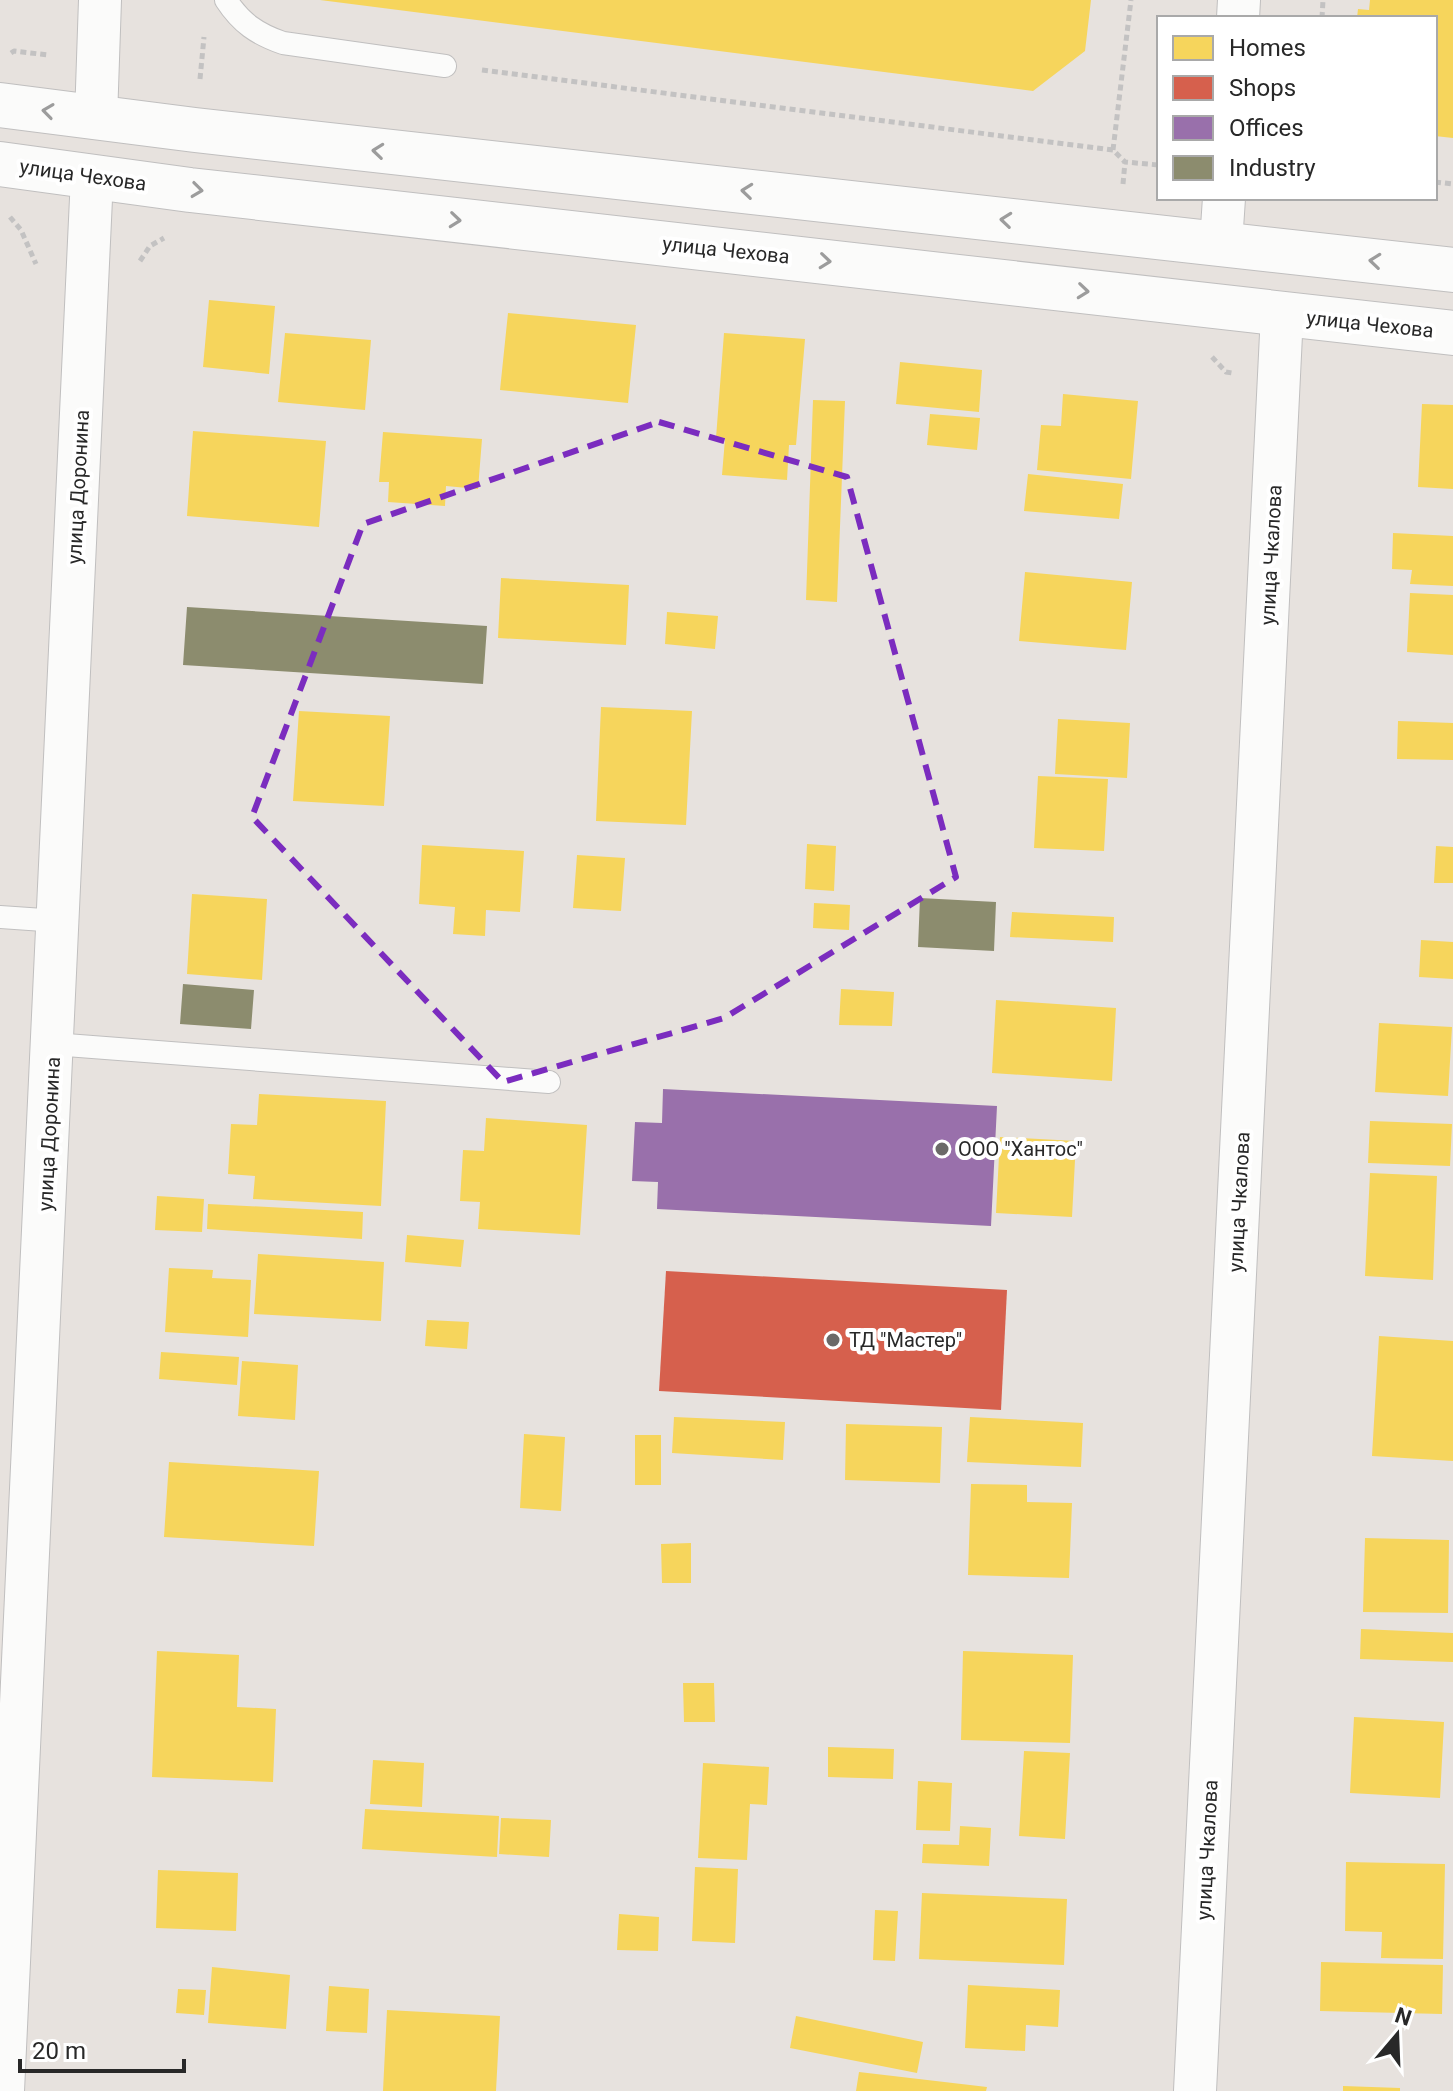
<svg xmlns="http://www.w3.org/2000/svg" width="1453" height="2091" font-family="Roboto,sans-serif">
	<style>
		.homes { fill: #f6d55c }
		.shops { fill: #d6604d }
		.offices { fill: #9970ab }
		.industry { fill: #8c8c6e }
		.lines { fill: none; stroke-linecap: round; stroke-linejoin: round }
		.lane-casing { stroke: #c0bfbf; stroke-width: 24 }
		.street-casing { stroke: #c0bfbf; stroke-width: 44 }
		.secondary-casing { stroke: #c0bfbf; stroke-width: 46 }
		.path { stroke: #c3c2c2; stroke-width: 5; stroke-dasharray: 6 4; stroke-linecap: butt }
		.lane { stroke: #fbfbfa; stroke-width: 22 }
		.street { stroke: #fbfbfa; stroke-width: 42 }
		.secondary { stroke: #fbfbfa; stroke-width: 44 }
		.oneway { stroke: #9c9c9c }
		.marked { fill: none; stroke: #7b2cbf; stroke-width: 6; stroke-dasharray: 16 10; stroke-linejoin: round }
		.poi-dot { fill: #6b6968; stroke: #fff; stroke-width: 3 }
		.labels { text-anchor: middle; stroke-width: 8; stroke-linejoin: round; paint-order: stroke }
		.street-label { font-size: 20px; fill: #282828; stroke: #fff }
		.poi-label { font-size: 20px; fill: #282828; stroke: #fff; text-anchor: start }
	</style>
	<rect width="100%" height="100%" fill="#e7e2de"/>
	<path class="homes" d="M 320,0 L 1091,0 L 1085,51 L 1033,91 Z
		M 1370,0 L 1453,0 L 1453,138 L 1435,136 L 1435,18 L 1357,18 L 1358,9 L 1369,10 Z
		M 209,300 L 275,306 L 269,374 L 203,367 Z
		M 508,313 L 636,325 L 628,403 L 500,390 Z
		M 285,333 L 371,340 L 365,410 L 278,402 Z
		M 724,333 L 805,339 L 796,445 L 789,445 L 787,480 L 722,475 L 725,439 L 716,438 Z
		M 900,362 L 982,370 L 979,412 L 896,404 Z
		M 1063,394 L 1138,401 L 1131,479 L 1037,470 L 1041,425 L 1061,426 Z
		M 813,400 L 845,401 L 837,602 L 806,600 Z
		M 1422,404 L 1453,405 L 1453,489 L 1418,487 Z
		M 930,414 L 980,418 L 977,450 L 927,445 Z
		M 193,431 L 326,441 L 319,527 L 187,516 Z
		M 383,432 L 482,439 L 478,489 L 446,486 L 445,506 L 388,502 L 389,482 L 379,482 Z
		M 1028,474 L 1123,484 L 1119,519 L 1024,511 Z
		M 1393,533 L 1453,536 L 1453,586 L 1410,584 L 1412,570 L 1392,569 Z
		M 1025,572 L 1132,582 L 1126,650 L 1019,641 Z
		M 501,578 L 629,585 L 626,645 L 498,638 Z
		M 1410,593 L 1453,595 L 1453,655 L 1407,652 Z
		M 667,612 L 718,616 L 715,649 L 665,644 Z
		M 601,707 L 692,711 L 686,825 L 596,821 Z
		M 299,711 L 390,716 L 384,806 L 293,801 Z
		M 1058,719 L 1130,723 L 1127,778 L 1055,774 Z
		M 1398,721 L 1453,723 L 1453,760 L 1397,759 Z
		M 1038,776 L 1108,779 L 1104,851 L 1034,848 Z
		M 807,844 L 836,846 L 834,891 L 805,889 Z
		M 422,845 L 524,851 L 520,912 L 486,910 L 485,936 L 453,934 L 455,907 L 419,904 Z
		M 1436,846 L 1453,847 L 1453,883 L 1434,883 Z
		M 577,855 L 625,858 L 621,911 L 573,908 Z
		M 192,894 L 267,899 L 262,980 L 187,974 Z
		M 814,903 L 850,905 L 849,930 L 813,928 Z
		M 1012,912 L 1114,917 L 1113,942 L 1010,937 Z
		M 1421,940 L 1453,942 L 1453,979 L 1419,977 Z
		M 841,989 L 894,992 L 892,1026 L 839,1025 Z
		M 996,1000 L 1116,1008 L 1112,1081 L 992,1073 Z
		M 1379,1023 L 1452,1027 L 1448,1096 L 1375,1092 Z
		M 259,1094 L 386,1101 L 381,1206 L 253,1199 L 255,1176 L 228,1174 L 231,1124 L 257,1125 Z
		M 486,1118 L 587,1125 L 580,1235 L 478,1229 L 480,1202 L 460,1201 L 463,1150 L 484,1151 Z
		M 1370,1121 L 1452,1124 L 1450,1166 L 1368,1163 Z
		M 1000,1137 L 1076,1141 L 1072,1217 L 996,1213 Z
		M 1370,1173 L 1437,1176 L 1433,1280 L 1365,1276 Z
		M 157,1196 L 204,1199 L 202,1232 L 155,1230 Z
		M 208,1204 L 363,1212 L 362,1239 L 207,1229 Z
		M 407,1235 L 464,1240 L 461,1267 L 405,1262 Z
		M 258,1254 L 384,1262 L 381,1321 L 254,1314 Z
		M 169,1268 L 213,1270 L 212,1278 L 251,1280 L 248,1337 L 165,1332 Z
		M 427,1320 L 469,1322 L 467,1349 L 425,1346 Z
		M 1379,1336 L 1453,1341 L 1453,1461 L 1372,1456 Z
		M 161,1352 L 239,1357 L 237,1385 L 159,1379 Z
		M 242,1361 L 298,1365 L 295,1420 L 238,1416 Z
		M 674,1417 L 785,1422 L 783,1460 L 672,1453 Z
		M 970,1417 L 1083,1423 L 1081,1467 L 967,1462 Z
		M 846,1424 L 942,1427 L 940,1483 L 845,1480 Z
		M 524,1434 L 565,1437 L 561,1511 L 520,1508 Z
		M 635,1435 L 661,1435 L 661,1485 L 635,1485 Z
		M 169,1462 L 319,1471 L 314,1546 L 164,1537 Z
		M 971,1484 L 1027,1485 L 1027,1502 L 1072,1503 L 1069,1578 L 968,1575 Z
		M 1365,1538 L 1449,1540 L 1448,1613 L 1363,1612 Z
		M 691,1543 L 691,1583 L 662,1583 L 661,1544 Z
		M 1361,1629 L 1453,1633 L 1453,1662 L 1360,1659 Z
		M 157,1651 L 239,1655 L 237,1707 L 276,1709 L 273,1782 L 152,1777 Z
		M 963,1651 L 1073,1655 L 1070,1743 L 961,1740 Z
		M 683,1683 L 714,1683 L 715,1722 L 684,1722 Z
		M 1354,1717 L 1444,1722 L 1440,1798 L 1350,1793 Z
		M 828,1747 L 894,1749 L 893,1779 L 828,1777 Z
		M 1024,1751 L 1070,1753 L 1065,1839 L 1019,1836 Z
		M 373,1760 L 424,1763 L 422,1807 L 370,1804 Z
		M 703,1763 L 769,1767 L 767,1805 L 750,1804 L 747,1860 L 698,1858 Z
		M 918,1781 L 952,1783 L 950,1831 L 916,1830 Z
		M 365,1809 L 499,1816 L 497,1857 L 362,1849 Z
		M 501,1818 L 551,1820 L 549,1857 L 499,1854 Z
		M 960,1826 L 991,1828 L 989,1866 L 922,1863 L 923,1844 L 959,1845 Z
		M 1346,1862 L 1445,1864 L 1443,1959 L 1381,1958 L 1382,1932 L 1345,1931 Z
		M 695,1867 L 738,1869 L 735,1943 L 692,1941 Z
		M 158,1870 L 238,1873 L 236,1931 L 156,1928 Z
		M 922,1893 L 1067,1899 L 1064,1965 L 919,1959 Z
		M 875,1910 L 898,1911 L 895,1961 L 873,1960 Z
		M 619,1914 L 659,1917 L 658,1951 L 617,1950 Z
		M 1321,1962 L 1443,1965 L 1442,2014 L 1320,2011 Z
		M 212,1967 L 290,1975 L 286,2029 L 208,2023 Z
		M 968,1985 L 1060,1990 L 1058,2027 L 1026,2025 L 1025,2051 L 965,2048 Z
		M 329,1986 L 369,1989 L 367,2033 L 326,2031 Z
		M 178,1989 L 206,1990 L 204,2015 L 176,2013 Z
		M 387,2010 L 500,2016 L 496,2091 L 383,2091 Z
		M 796,2016 L 923,2042 L 917,2073 L 790,2048 Z
		M 859,2072 L 987,2087 L 986,2091 L 856,2091 Z
		M 1343,2086 L 1400,2088 L 1400,2091 L 1343,2091 Z"/>
	<path class="shops" d="M 666,1271 L 1007,1290 L 1001,1410 L 659,1391 Z"/>
	<path class="offices" d="M 663,1089 L 997,1106 L 991,1226 L 657,1209 L 658,1182 L 632,1181 L 635,1122 L 662,1123 Z"/>
	<path class="industry" d="M 187,607 L 487,626 L 483,684 L 183,665 Z
		M 920,898 L 996,902 L 994,951 L 918,947 Z
		M 183,984 L 254,990 L 251,1029 L 180,1024 Z"/>
	<g class="lines">
		<defs>
			<path id="lane" d="M 226,0 C 241,23 257,34 283,43 L 445,66
				M 0,917 L 58,921
				M 53,1044 L 549,1082"/>
			<path id="street" d="M 1238,18 L 1239,0
				M 96,118 L 100,0
				M 1221,243 L 1224,198
				M 3,2091 L 92,177
				M 1195,2091 L 1282,314"/>
			<path id="secondary" d="M 0,105 L 195,130 L 1453,270
				M 0,164 L 190,190 L 1453,333"/>
		</defs>
		<use href="#lane" class="lane-casing"/>
		<use href="#street" class="street-casing"/>
		<use href="#secondary" class="secondary-casing"/>
		<path class="path" d="M 1322,18 L 1323,0
			M 11,53 L 14,51 L 48,55
			M 482,70 L 1113,150 L 1125,162 L 1159,165
			M 200,79 L 204,37
			M 1113,150 L 1131,0
			M 1435,182 L 1453,184
			M 1123,184 L 1125,162
			M 10,217 L 21,230 L 36,264
			M 140,261 L 150,246 L 164,238
			M 1212,357 L 1226,372 L 1232,373"/>
		<use href="#lane" class="lane"/>
		<use href="#street" class="street"/>
		<use href="#secondary" class="secondary"/>
	</g>
	<defs><path id="oneway-chevron" d="M-2-3.5L2.5 0L-2 3.5" fill="none" stroke-width="1.6" stroke-linecap="round" stroke-linejoin="round" transform="scale(2)"/></defs>
	<g class="oneway">
		<use href="#oneway-chevron" transform="translate(48 111) rotate(-172)"/>
		<use href="#oneway-chevron" transform="translate(378 151) rotate(-174)"/>
		<use href="#oneway-chevron" transform="translate(197 190) rotate(7)"/>
		<use href="#oneway-chevron" transform="translate(747 191) rotate(-174)"/>
		<use href="#oneway-chevron" transform="translate(455 220) rotate(6)"/>
		<use href="#oneway-chevron" transform="translate(1006 220) rotate(-174)"/>
		<use href="#oneway-chevron" transform="translate(825 261) rotate(6)"/>
		<use href="#oneway-chevron" transform="translate(1375 261) rotate(-174)"/>
		<use href="#oneway-chevron" transform="translate(1083 291) rotate(6)"/>
	</g>
	<path class="marked" d="M 659,422 L 847,477 L 956,877 L 724,1018 L 503,1082 L 252,817 L 363,524 Z"/>
	<g class="poi-dot">
		<circle cx="942" cy="1149" r="8"/>
		<circle cx="833" cy="1340" r="8"/>
	</g>
	<g class="labels">
		<g class="street-label">
			<text transform="translate(83 175) rotate(8)" y="7">улица Чехова</text>
			<text transform="translate(726 250) rotate(6)" y="7">улица Чехова</text>
			<text transform="translate(1370 324) rotate(6)" y="7">улица Чехова</text>
			<text transform="translate(78 487) rotate(-87)" y="7">улица Доронина</text>
			<text transform="translate(1271 555) rotate(-87)" y="7">улица Чкалова</text>
			<text transform="translate(49 1134) rotate(-87)" y="7">улица Доронина</text>
			<text transform="translate(1239 1202) rotate(-87)" y="7">улица Чкалова</text>
			<text transform="translate(1207 1850) rotate(-87)" y="7">улица Чкалова</text>
		</g>
		<g class="poi-label">
			<text x="958" y="1156">ООО "Хантос"</text>
			<text x="849" y="1347">ТД "Мастер"</text>
		</g>
	</g>
	<rect x="1157" y="16" width="280" height="184" fill="#ffffff" stroke="#a9a9a9" stroke-width="2"/>
	<rect x="1173" y="36" width="40" height="24" fill="#f6d55c" stroke="#a9a9a9" stroke-width="2"/>
	<text x="1229" y="56" font-size="24" fill="#282828">Homes</text>
	<rect x="1173" y="76" width="40" height="24" fill="#d6604d" stroke="#a9a9a9" stroke-width="2"/>
	<text x="1229" y="96" font-size="24" fill="#282828">Shops</text>
	<rect x="1173" y="116" width="40" height="24" fill="#9970ab" stroke="#a9a9a9" stroke-width="2"/>
	<text x="1229" y="136" font-size="24" fill="#282828">Offices</text>
	<rect x="1173" y="156" width="40" height="24" fill="#8c8c6e" stroke="#a9a9a9" stroke-width="2"/>
	<text x="1229" y="176" font-size="24" fill="#282828">Industry</text>
	<g transform="translate(1397 2035) rotate(19)" stroke="#ffffff" stroke-width="6" paint-order="stroke">
	<path d="M0-6L14 30L0 20L-14 30Z" fill="#282828"/>
	<text y="-12" font-size="22" font-weight="bold" text-anchor="middle" fill="#282828">N</text>
	</g>
	<path d="M20 2059v12h164v-12" fill="none" stroke="#282828" stroke-width="4"/>
	<text x="32" y="2059" font-size="24" fill="#282828" stroke="#ffffff" stroke-width="6" paint-order="stroke">20 m</text>
</svg>
